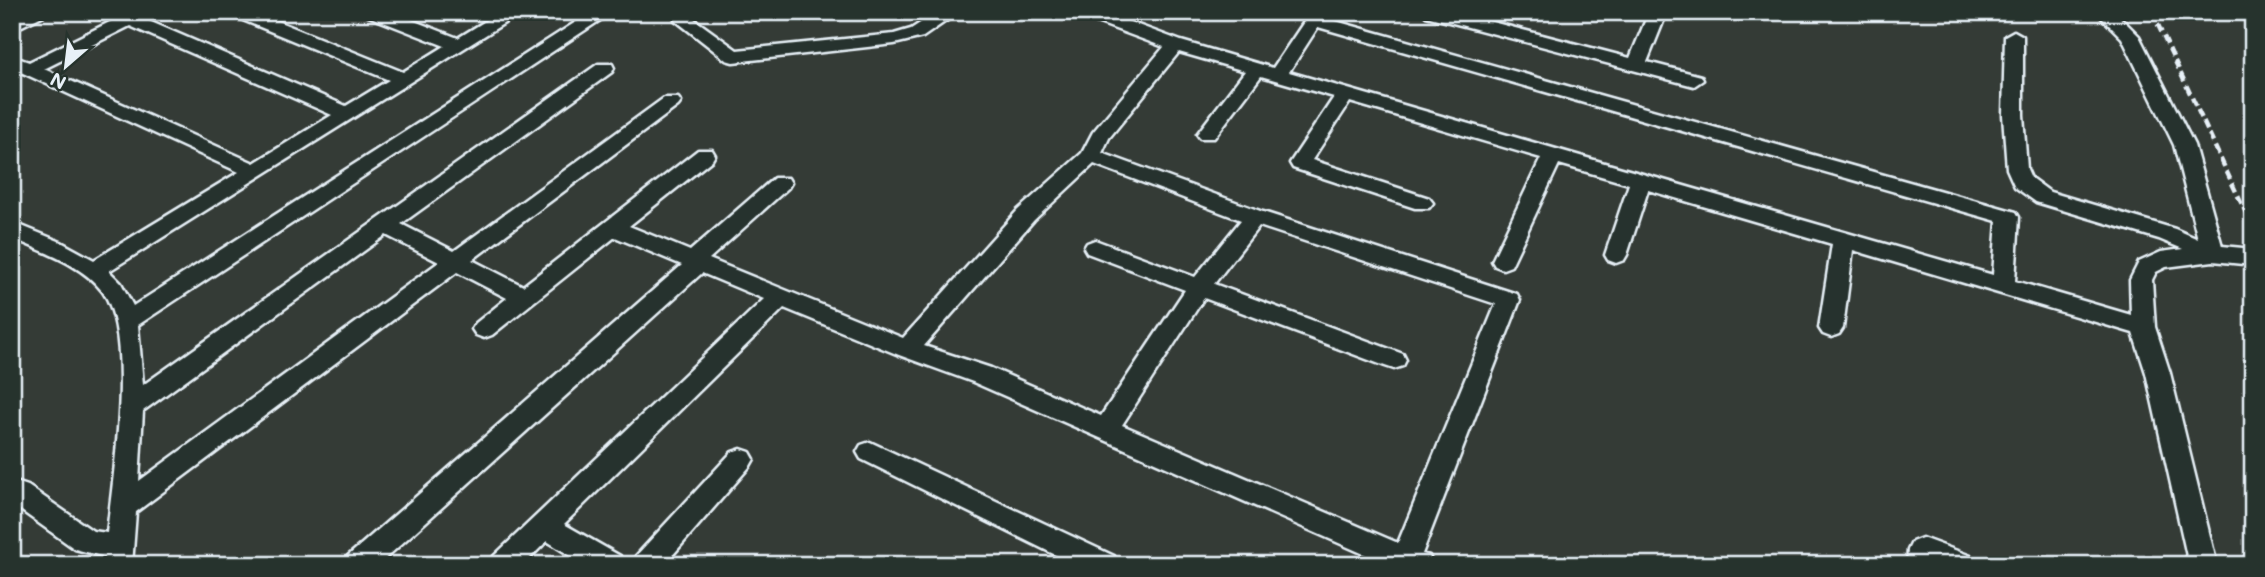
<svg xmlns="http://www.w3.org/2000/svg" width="2265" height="577" font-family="Mali,sans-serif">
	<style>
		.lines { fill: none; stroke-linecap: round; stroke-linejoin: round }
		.minor-casing { stroke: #e8f1f8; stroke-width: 5 }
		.minor { fill: #26332d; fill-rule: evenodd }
		.rail { stroke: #e8f1f8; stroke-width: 4.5; stroke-dasharray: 9 4.5; stroke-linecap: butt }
	</style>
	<rect width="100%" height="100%" fill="#343b36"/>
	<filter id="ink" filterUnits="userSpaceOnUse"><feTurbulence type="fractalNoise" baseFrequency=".0143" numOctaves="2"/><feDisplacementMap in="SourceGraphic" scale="14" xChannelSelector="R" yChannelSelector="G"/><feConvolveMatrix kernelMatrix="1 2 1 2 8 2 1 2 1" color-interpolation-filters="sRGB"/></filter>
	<g filter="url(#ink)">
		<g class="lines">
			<defs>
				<path id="minor" d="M 26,12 L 50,12 L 12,31 L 12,19 Z
					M 130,12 L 150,12 L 144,19 L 346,106 L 389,80 L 233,16 L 230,12 L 255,12 L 403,72 L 445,46 L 368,16 L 365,12 L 391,12 L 458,38 L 500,12 L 522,12 L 109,271 L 121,283 L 133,306 L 590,13 L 598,12 L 605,17 L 138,325 L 143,385 L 598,64 L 612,64 L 614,68 L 612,72 L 401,224 L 454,251 L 664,98 L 678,98 L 681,102 L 678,106 L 472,260 L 523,286 L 698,150 L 712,150 L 715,155 L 712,160 L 629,226 L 690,251 L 774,178 L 788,178 L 791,183 L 788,188 L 709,259 L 903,338 L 1018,210 L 1082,153 L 1093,132 L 1164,47 L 1080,16 L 1077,12 L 1103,12 L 1181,41 L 1273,68 L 1308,16 L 1314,15 L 2016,212 L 2019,217 L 2015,281 L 2131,315 L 2130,280 L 2139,262 L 2161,252 L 2183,249 L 2159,239 L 2036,202 L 2015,187 L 2007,169 L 2003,115 L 2005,36 L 2014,31 L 2023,36 L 2023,115 L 2027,169 L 2031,178 L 2050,192 L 2175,229 L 2198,239 L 2174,145 L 2122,38 L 2096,12 L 2115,12 L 2139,36 L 2194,145 L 2222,246 L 2253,249 L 2253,265 L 2213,261 L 2166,267 L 2156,272 L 2152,280 L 2155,327 L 2170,373 L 2217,565 L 2189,565 L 2146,373 L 2133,333 L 1853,250 L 1843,328 L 1839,334 L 1831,337 L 1823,334 L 1819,328 L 1832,244 L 1648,190 L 1627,255 L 1624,260 L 1616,263 L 1608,260 L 1605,255 L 1629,184 L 1559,164 L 1511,266 L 1503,269 L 1495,266 L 1492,261 L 1541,158 L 1350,102 L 1312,160 L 1429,198 L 1433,203 L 1429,208 L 1415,208 L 1293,168 L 1290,163 L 1334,97 L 1261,76 L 1214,138 L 1200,138 L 1197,134 L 1200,130 L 1245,71 L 1179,52 L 1109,138 L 1102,153 L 1263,212 L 1517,294 L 1520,300 L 1422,554 L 1429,556 L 1433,565 L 1389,565 L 973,382 L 899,355 L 784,308 L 564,524 L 620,556 L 624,565 L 585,565 L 547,541 L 523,565 L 490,565 L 494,556 L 764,299 L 702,273 L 378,565 L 344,565 L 348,556 L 682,265 L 615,237 L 492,335 L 484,338 L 476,335 L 472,329 L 476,323 L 507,298 L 457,272 L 136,512 L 132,565 L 104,565 L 105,557 L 75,549 L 12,504 L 12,485 L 19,483 L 28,486 L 93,531 L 107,533 C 113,479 135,337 103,292 C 82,264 43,252 12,238 L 12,222 L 61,242 L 94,260 L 239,172 L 12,68 L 12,56 L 29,62 ZM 130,26 L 332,115 L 254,163 L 44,69 ZM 1318,27 L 1997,221 L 1993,275 L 1289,72 ZM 1094,164 L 1241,220 L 1195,277 L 1103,243 L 1095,240 L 1087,243 L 1084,248 L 1087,253 L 1185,290 L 1101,416 L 991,368 L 924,346 L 1034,220 ZM 1259,226 L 1496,304 L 1398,543 L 1122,425 L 1204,298 L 1385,366 L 1394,369 L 1403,366 L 1406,360 L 1403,354 L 1214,284 ZM 386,235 L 439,262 L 139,481 L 143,411 Z
					M 937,12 L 959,12 L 923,37 L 894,44 L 733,62 L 726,60 L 675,20 L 678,16 L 690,16 L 737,50 L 894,34 L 911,29 Z
					M 1423,12 L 1454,12 L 1630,58 L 1649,12 L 1667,12 L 1647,62 L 1701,76 L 1703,80 L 1694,86 L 1426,16 Z
					M 870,442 L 1114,556 L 1118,565 L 1076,565 L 861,459 L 857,452 L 861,445 Z
					M 741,449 L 750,452 L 754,459 L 750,466 L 664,565 L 632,565 L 636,556 L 732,452 Z
					M 1922,538 L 1971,556 L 1975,565 L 1907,565 L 1908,550 L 1912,542 Z"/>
			</defs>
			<use href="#minor" class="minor-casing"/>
			<use href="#minor" class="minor"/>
			<path class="rail" d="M 2152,12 L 2253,228"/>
		</g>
	</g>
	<rect width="2265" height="577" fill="none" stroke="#26332d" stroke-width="42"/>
	<rect x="21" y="21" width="2223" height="535" fill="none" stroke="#e8f1f8" stroke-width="2.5" filter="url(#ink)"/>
	<g transform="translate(66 66) rotate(208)" stroke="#26332d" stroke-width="5" paint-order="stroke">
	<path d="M0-5L12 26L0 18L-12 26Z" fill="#e8f1f8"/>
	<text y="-10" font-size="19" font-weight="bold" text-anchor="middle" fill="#e8f1f8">N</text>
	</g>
</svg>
